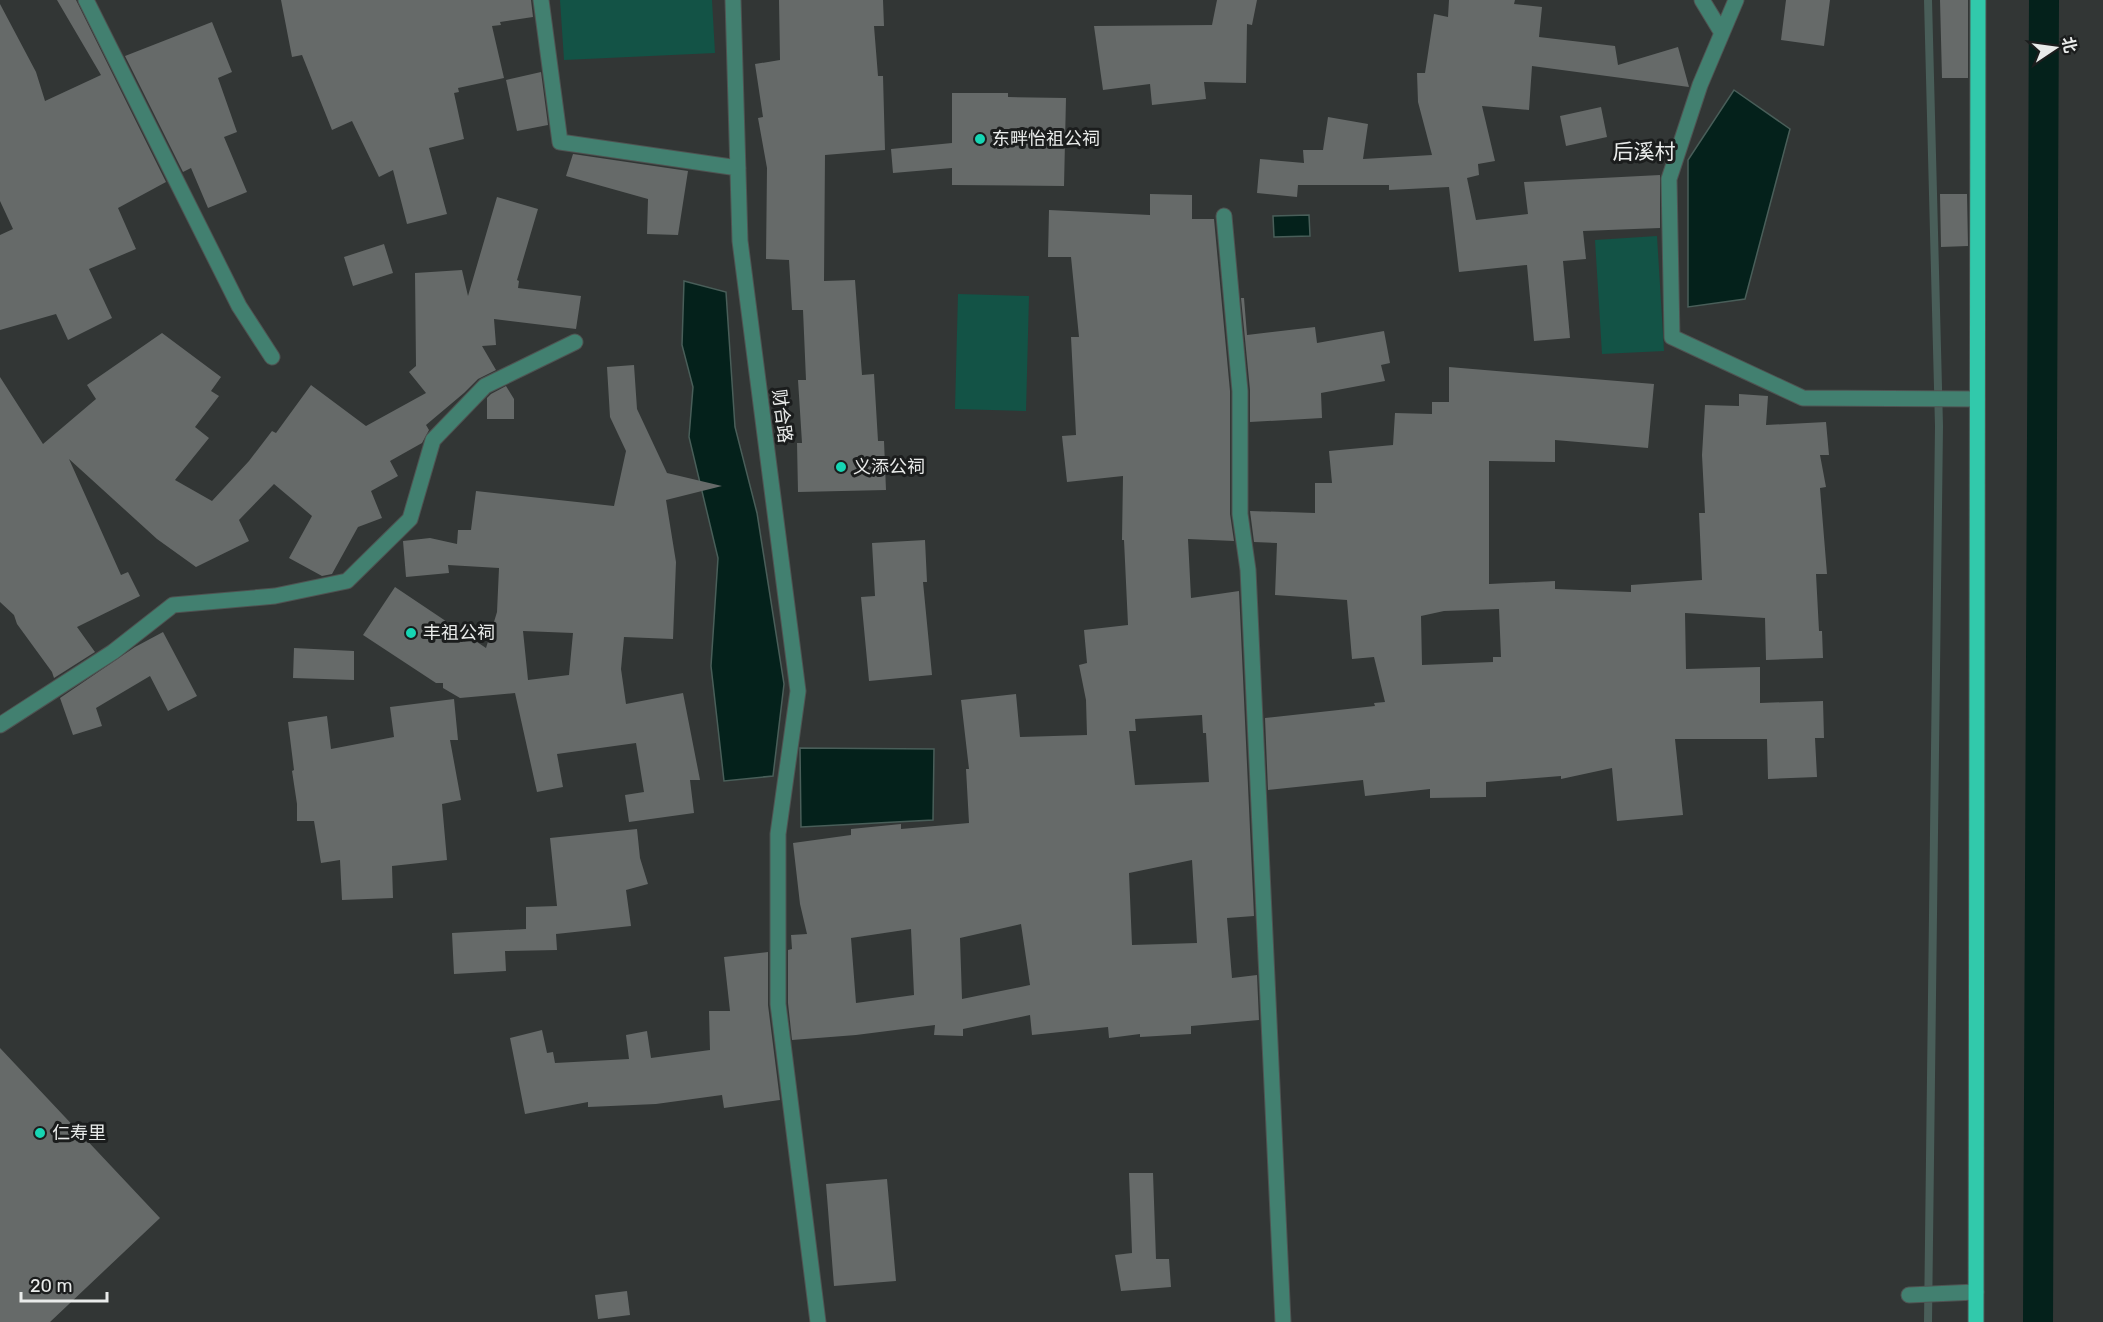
<svg xmlns="http://www.w3.org/2000/svg" width="2103" height="1322" font-family="Rubik,'Noto Sans SC',sans-serif">
	<style>
		.green { fill: #135346 }
		.water { fill: #04211b; stroke: #495e59; stroke-width: 1.5 }
		.lines { fill: none; stroke-linecap: round; stroke-linejoin: round }
		.stream { stroke: #495e59; stroke-width: 8 }
		.canal { stroke: #04211b; stroke-width: 30 }
		.building { fill: #666a69; fill-rule: evenodd }
		.minor-casing { stroke: #4f5352; stroke-width: 17 }
		.major-casing { stroke: #4f5352; stroke-width: 17 }
		.minor { stroke: #428070; stroke-width: 15 }
		.major { stroke: #31c9ab; stroke-width: 15 }
		.poi-dot { fill: #16d5b3; stroke: #1b1d1d; stroke-width: 2 }
		.labels { text-anchor: middle; stroke-width: 6; stroke-linejoin: round; paint-order: stroke }
		.poi-label { font-size: 18px; fill: #e9ebea; stroke: #1b1d1d; text-anchor: start }
		.street-label { font-size: 18px; fill: #e9ebea; stroke: #1b1d1d }
		.quarter-label { font-size: 21px; fill: #e9ebea; stroke: #1b1d1d }
	</style>
	<rect width="100%" height="100%" fill="#323635"/>
	<path class="green" d="M 560,0 L 712,0 L 715,53 L 564,60 Z
		M 1657,236 L 1664,351 L 1602,354 L 1595,240 Z
		M 958,294 L 1029,296 L 1026,411 L 955,409 Z"/>
	<path class="water" d="M 1734,90 L 1790,129 L 1745,299 L 1688,307 L 1688,160 Z
		M 1309,215 L 1310,236 L 1274,237 L 1273,216 Z
		M 684,281 L 726,292 L 735,427 L 757,513 L 784,684 L 773,776 L 724,781 L 711,666 L 718,558 L 689,437 L 693,387 L 682,345 Z
		M 800,748 L 934,749 L 933,820 L 801,827 Z"/>
	<g class="lines">
		<path class="stream" d="M 1928,0 L 1939,426 L 1928,1322"/>
		<path class="canal" d="M 2038,1322 L 2044,0"/>
	</g>
	<path class="building" d="M 57,0 L 76,0 L 166,182 L 118,208 L 136,249 L 89,269 L 112,318 L 68,340 L 56,314 L 0,330 L 0,235 L 13,229 L 0,201 L 0,4 L 36,72 L 45,101 L 101,75 Z
		M 281,0 L 531,0 L 533,17 L 500,22 L 501,25 L 492,26 L 504,78 L 458,88 L 459,92 L 454,93 L 464,139 L 429,148 L 447,214 L 407,224 L 393,170 L 379,177 L 352,121 L 332,130 L 302,55 L 292,57 Z
		M 779,0 L 883,0 L 884,26 L 874,26 L 878,76 L 883,76 L 885,150 L 825,155 L 824,281 L 855,280 L 862,375 L 874,374 L 878,441 L 884,441 L 886,490 L 798,492 L 797,443 L 802,443 L 798,380 L 806,380 L 803,310 L 792,310 L 789,260 L 766,259 L 767,168 L 758,118 L 763,117 L 755,64 L 780,60 Z
		M 1217,0 L 1257,0 L 1252,25 L 1247,24 L 1246,83 L 1204,82 L 1206,99 L 1152,105 L 1150,84 L 1103,90 L 1094,26 L 1212,25 Z
		M 1449,0 L 1515,0 L 1514,4 L 1542,7 L 1539,37 L 1615,46 L 1618,65 L 1678,47 L 1689,87 L 1532,66 L 1529,110 L 1482,106 L 1495,161 L 1478,164 L 1479,175 L 1467,178 L 1476,220 L 1528,214 L 1524,182 L 1660,175 L 1660,228 L 1583,231 L 1586,259 L 1563,261 L 1570,338 L 1534,341 L 1527,265 L 1459,272 L 1449,187 L 1389,190 L 1389,185 L 1298,185 L 1297,197 L 1257,193 L 1260,159 L 1304,163 L 1303,150 L 1323,150 L 1328,117 L 1368,124 L 1363,159 L 1432,155 L 1418,102 L 1417,73 L 1425,73 L 1434,14 L 1448,17 Z
		M 1786,0 L 1830,0 L 1824,46 L 1781,40 Z
		M 1940,0 L 1968,0 L 1968,78 L 1942,78 Z
		M 212,22 L 232,72 L 218,78 L 237,132 L 224,137 L 247,192 L 208,208 L 191,168 L 183,172 L 122,50 L 125,56 Z
		M 541,72 L 548,125 L 517,131 L 506,80 Z
		M 952,93 L 1008,93 L 1008,97 L 1066,98 L 1064,186 L 952,185 L 952,168 L 893,173 L 891,149 L 952,143 Z
		M 1601,107 L 1607,137 L 1566,146 L 1560,116 Z
		M 573,154 L 688,171 L 678,235 L 647,234 L 648,199 L 566,176 Z
		M 1150,194 L 1192,195 L 1192,219 L 1214,219 L 1230,391 L 1230,514 L 1234,541 L 1188,539 L 1191,598 L 1239,591 L 1254,916 L 1227,918 L 1232,978 L 1257,975 L 1259,1020 L 1191,1026 L 1191,1034 L 1140,1037 L 1140,1034 L 1109,1038 L 1108,1027 L 1032,1035 L 1030,1015 L 963,1029 L 963,1036 L 934,1035 L 935,1025 L 856,1035 L 792,1040 L 788,1003 L 788,950 L 792,949 L 791,935 L 807,934 L 800,904 L 793,843 L 851,835 L 851,829 L 901,824 L 901,829 L 969,823 L 966,769 L 969,769 L 961,700 L 1016,694 L 1020,737 L 1087,735 L 1086,700 L 1079,665 L 1087,663 L 1084,630 L 1128,625 L 1124,540 L 1122,540 L 1123,476 L 1067,482 L 1062,436 L 1076,435 L 1071,337 L 1079,337 L 1071,257 L 1048,257 L 1049,210 L 1150,215 ZM 1202,715 L 1203,733 L 1206,733 L 1209,782 L 1135,785 L 1129,731 L 1136,731 L 1135,719 ZM 1192,860 L 1197,943 L 1132,945 L 1129,873 ZM 1021,924 L 1030,985 L 962,999 L 960,938 ZM 911,929 L 914,995 L 856,1003 L 851,938 Z
		M 1940,194 L 1967,194 L 1968,246 L 1941,247 Z
		M 497,197 L 538,209 L 517,280 L 519,281 L 518,288 L 581,296 L 576,329 L 494,319 L 496,345 L 482,346 L 496,370 L 478,379 L 464,393 L 426,425 L 429,430 L 422,443 L 390,461 L 398,476 L 371,491 L 382,518 L 358,527 L 332,574 L 322,576 L 289,558 L 312,516 L 274,484 L 239,520 L 249,541 L 196,567 L 157,539 L 69,459 L 121,575 L 128,572 L 140,596 L 77,627 L 95,652 L 54,678 L 52,672 L 17,624 L 14,615 L 0,602 L 0,377 L 43,444 L 96,399 L 87,385 L 162,333 L 221,377 L 211,391 L 219,396 L 195,427 L 209,438 L 175,480 L 212,501 L 249,461 L 272,431 L 276,433 L 311,385 L 366,426 L 426,393 L 409,372 L 416,366 L 415,273 L 462,270 L 468,296 Z
		M 384,244 L 393,273 L 353,286 L 344,257 Z
		M 1241,298 L 1244,298 L 1247,335 L 1315,327 L 1317,343 L 1384,331 L 1390,363 L 1381,365 L 1385,381 L 1321,393 L 1322,418 L 1250,422 L 1250,390 Z
		M 634,365 L 637,409 L 667,473 L 722,486 L 666,500 L 676,562 L 673,639 L 624,637 L 621,669 L 626,704 L 683,693 L 700,780 L 690,780 L 694,813 L 629,822 L 625,795 L 644,792 L 636,743 L 557,754 L 563,787 L 537,792 L 515,693 L 460,698 L 443,688 L 443,683 L 436,683 L 363,635 L 395,587 L 486,648 L 497,612 L 499,568 L 448,565 L 449,573 L 406,577 L 403,541 L 430,538 L 457,544 L 458,530 L 471,530 L 476,491 L 614,506 L 626,451 L 610,417 L 607,367 ZM 523,631 L 573,633 L 569,675 L 528,680 Z
		M 1449,367 L 1654,384 L 1648,448 L 1555,440 L 1555,462 L 1489,461 L 1489,584 L 1555,581 L 1555,589 L 1631,592 L 1631,585 L 1702,580 L 1699,513 L 1705,513 L 1702,455 L 1705,405 L 1739,406 L 1739,394 L 1768,396 L 1766,425 L 1826,422 L 1829,455 L 1820,455 L 1826,487 L 1820,488 L 1827,574 L 1816,574 L 1819,631 L 1822,631 L 1823,658 L 1766,660 L 1765,618 L 1685,613 L 1686,669 L 1760,667 L 1760,703 L 1823,701 L 1824,738 L 1815,738 L 1817,777 L 1768,779 L 1767,739 L 1675,739 L 1683,815 L 1617,821 L 1612,768 L 1561,779 L 1561,776 L 1486,782 L 1486,797 L 1430,798 L 1430,789 L 1365,796 L 1363,780 L 1268,790 L 1265,718 L 1375,706 L 1374,703 L 1385,702 L 1374,657 L 1352,659 L 1347,600 L 1275,595 L 1277,543 L 1254,542 L 1250,511 L 1315,513 L 1315,483 L 1332,483 L 1329,451 L 1393,445 L 1395,413 L 1432,414 L 1432,402 L 1449,402 ZM 1499,609 L 1501,657 L 1493,657 L 1493,662 L 1422,665 L 1421,616 L 1444,611 Z
		M 506,386 L 514,399 L 514,419 L 487,419 L 487,398 L 491,394 Z
		M 925,540 L 927,582 L 923,582 L 932,675 L 869,681 L 861,597 L 875,596 L 872,543 Z
		M 163,632 L 197,696 L 168,711 L 150,676 L 96,708 L 102,726 L 73,735 L 60,698 L 135,647 Z
		M 294,648 L 354,651 L 354,680 L 293,678 Z
		M 454,699 L 458,740 L 450,740 L 461,800 L 442,804 L 447,860 L 392,866 L 393,898 L 342,900 L 340,860 L 321,863 L 314,821 L 297,821 L 297,804 L 292,771 L 294,770 L 288,722 L 327,716 L 331,749 L 394,737 L 390,707 Z
		M 637,829 L 640,858 L 648,884 L 626,890 L 631,926 L 556,934 L 557,950 L 505,951 L 506,971 L 454,974 L 452,933 L 526,929 L 526,907 L 557,906 L 550,838 Z
		M 768,952 L 768,1005 L 780,1100 L 724,1108 L 722,1095 L 656,1104 L 588,1107 L 588,1102 L 525,1114 L 510,1038 L 542,1030 L 547,1053 L 553,1052 L 555,1063 L 629,1059 L 626,1035 L 647,1031 L 651,1058 L 710,1050 L 709,1011 L 730,1011 L 724,957 Z
		M 0,1048 L 160,1218 L 50,1322 L 0,1322 Z
		M 1129,1173 L 1153,1173 L 1156,1259 L 1169,1259 L 1171,1287 L 1121,1291 L 1115,1255 L 1132,1253 Z
		M 887,1179 L 896,1281 L 834,1286 L 826,1184 Z
		M 627,1291 L 630,1315 L 598,1319 L 595,1295 Z"/>
	<g class="lines">
		<defs>
			<path id="minor" d="M 86,0 L 239,306 L 272,357
				M 541,0 L 560,142 L 738,168
				M 733,0 L 740,241 L 798,691 L 778,834 L 778,1004 L 818,1322
				M 1702,0 L 1722,33
				M 1736,0 L 1700,85 L 1669,179 L 1672,337 L 1803,398 L 1977,399
				M 1224,216 L 1240,391 L 1240,514 L 1248,570 L 1283,1322
				M 0,725 L 113,652 L 173,605 L 275,596 L 347,581 L 410,519 L 433,440 L 485,386 L 575,342
				M 1909,1295 L 1976,1292"/>
			<path id="major" d="M 1976,1322 L 1978,0"/>
		</defs>
		<use href="#minor" class="minor-casing"/>
		<use href="#major" class="major-casing"/>
		<use href="#minor" class="minor"/>
		<use href="#major" class="major"/>
	</g>
	<g class="poi-dot">
		<circle cx="980" cy="139" r="6"/>
		<circle cx="841" cy="467" r="6"/>
		<circle cx="411" cy="633" r="6"/>
		<circle cx="40" cy="1133" r="6"/>
	</g>
	<g class="labels">
		<g class="poi-label">
			<text x="992" y="145">东畔怡祖公祠</text>
			<text x="853" y="473">义添公祠</text>
			<text x="423" y="639">丰祖公祠</text>
			<text x="52" y="1139">仁寿里</text>
		</g>
		<g class="street-label">
			<text transform="translate(782 416) rotate(83)" y="6">财合路</text>
		</g>
		<g class="quarter-label">
			<text x="1644" y="159">后溪村</text>
		</g>
	</g>
	<g transform="translate(2055 48) rotate(77)" stroke="#1b1d1d" stroke-width="4.5" paint-order="stroke">
	<path d="M0-4.5L10 22L0 15L-10 22Z" fill="#e9ebea"/>
	<text y="-9" font-size="16" font-weight="bold" text-anchor="middle" fill="#e9ebea">北</text>
	</g>
	<path d="M21 1292v9h86v-9" fill="none" stroke="#e9ebea" stroke-width="3"/>
	<text x="30" y="1292" font-size="18" fill="#e9ebea" stroke="#1b1d1d" stroke-width="4.5" paint-order="stroke">20 m</text>
</svg>
